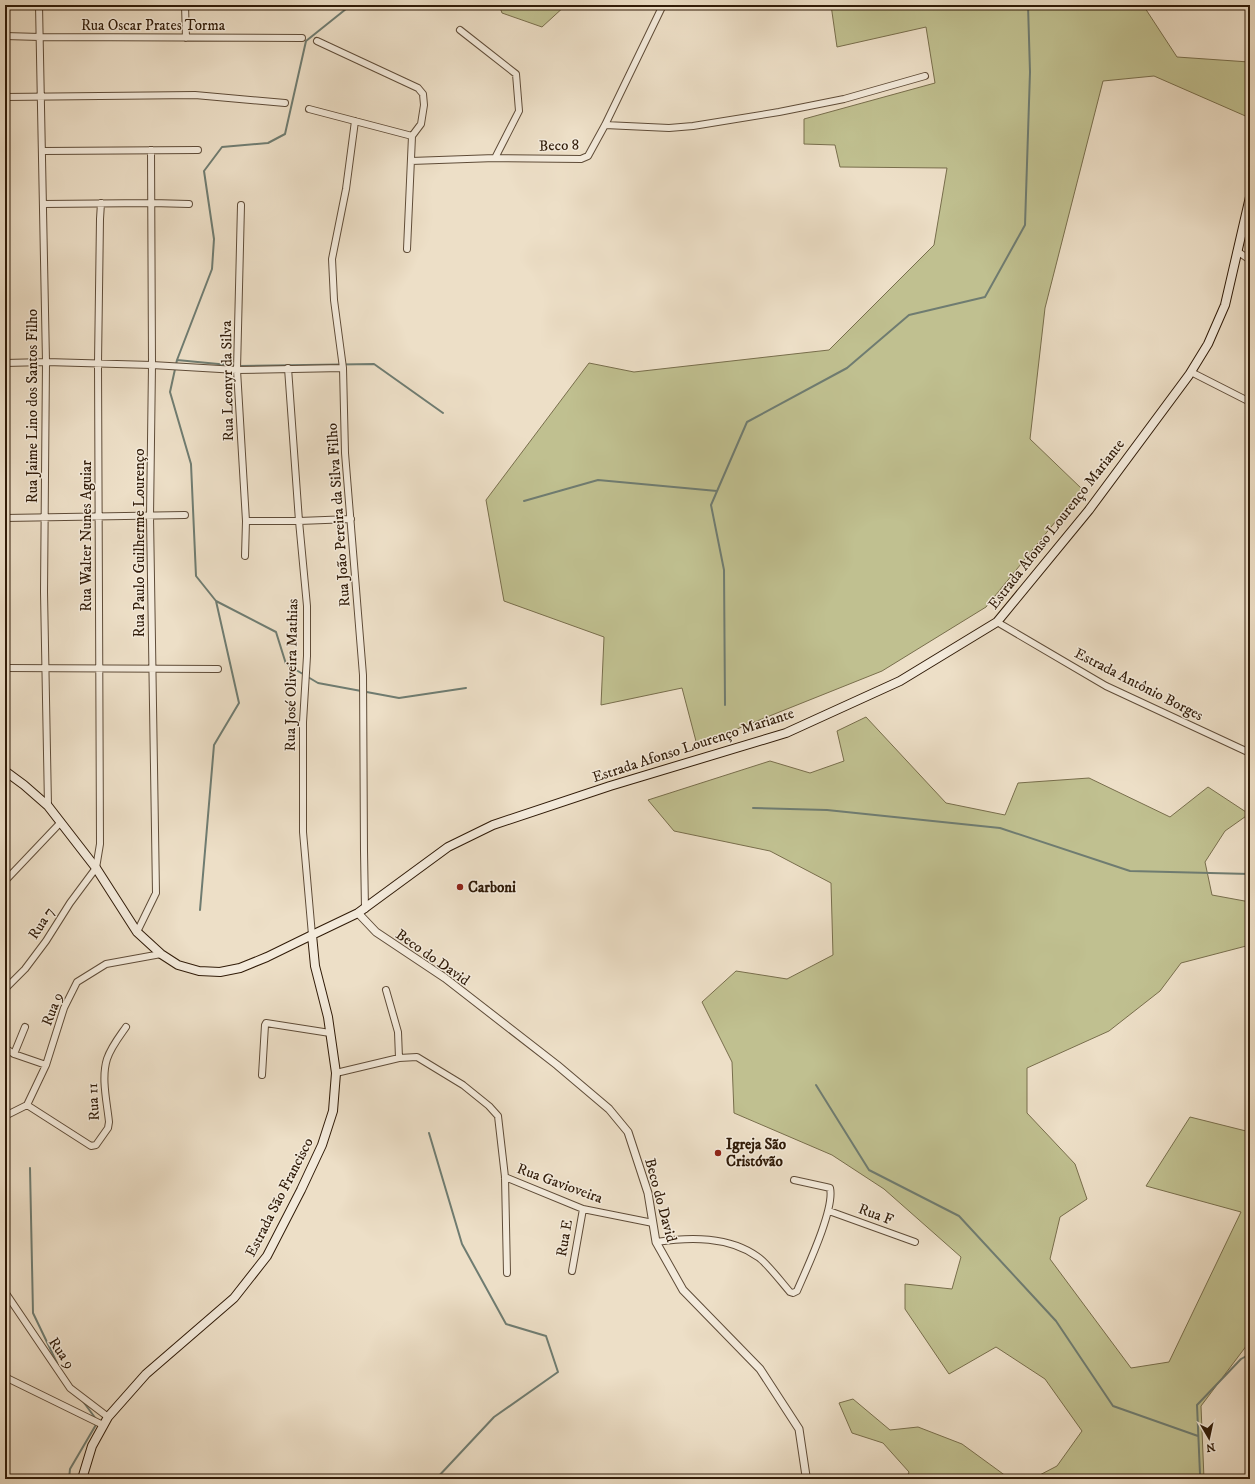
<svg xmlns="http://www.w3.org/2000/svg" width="1255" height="1484" font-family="'IM FELL DW Pica',serif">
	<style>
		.green { fill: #c0c090; stroke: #786e4c }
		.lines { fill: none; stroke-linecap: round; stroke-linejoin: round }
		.stream { stroke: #6f7c71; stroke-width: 2 }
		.minor-casing { stroke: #5f4c38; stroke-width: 8 }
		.tertiary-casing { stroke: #5f4c38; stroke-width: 9 }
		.secondary-casing { stroke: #301b08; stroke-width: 10 }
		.minor { stroke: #f3eadb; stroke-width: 6 }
		.tertiary { stroke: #f3eadb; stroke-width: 7 }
		.secondary { stroke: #f3eadb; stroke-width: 8 }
		.poi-dot { fill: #8f2418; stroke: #f3eadb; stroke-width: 1.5 }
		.labels { text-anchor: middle; stroke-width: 3; stroke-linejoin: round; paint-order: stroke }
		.street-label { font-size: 15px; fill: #301b08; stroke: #f3eadb }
		.poi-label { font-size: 15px; font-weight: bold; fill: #301b08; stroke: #f3eadb; text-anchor: start }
	</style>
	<rect width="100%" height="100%" fill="#eddfc7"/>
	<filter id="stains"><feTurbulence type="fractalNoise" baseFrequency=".005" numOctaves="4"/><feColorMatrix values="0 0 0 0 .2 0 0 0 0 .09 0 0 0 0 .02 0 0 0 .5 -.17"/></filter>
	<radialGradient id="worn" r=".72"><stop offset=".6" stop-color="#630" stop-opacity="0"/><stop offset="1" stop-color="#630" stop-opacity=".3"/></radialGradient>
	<path class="green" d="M 499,5 L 566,5 L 542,27 L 502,13 Z
		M 831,5 L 1143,5 L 1177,57 L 1249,62 L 1250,60 L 1250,118 L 1154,76 L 1103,81 L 1045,308 L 1030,439 L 1082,489 L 986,607 L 882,671 L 697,745 L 682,688 L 601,705 L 604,637 L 504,601 L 486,500 L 589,363 L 634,372 L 829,350 L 934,245 L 947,168 L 840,167 L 835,145 L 804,144 L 804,119 L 935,83 L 926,27 L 837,47 Z
		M 866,717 L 946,803 L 1005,815 L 1018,783 L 1089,778 L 1170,817 L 1208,787 L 1249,814 L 1225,831 L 1205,862 L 1212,895 L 1250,902 L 1250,945 L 1181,963 L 1160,991 L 1109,1031 L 1027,1068 L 1027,1113 L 1075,1164 L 1087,1199 L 1060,1217 L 1050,1259 L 1131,1368 L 1169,1362 L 1241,1212 L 1146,1186 L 1190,1117 L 1250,1132 L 1250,1341 L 1201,1406 L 1204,1479 L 1032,1479 L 1057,1466 L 1082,1431 L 1045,1379 L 996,1347 L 949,1374 L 905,1309 L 905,1284 L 952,1289 L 961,1257 L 884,1189 L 832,1155 L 734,1113 L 732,1062 L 702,1002 L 736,971 L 787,979 L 833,955 L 831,883 L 770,851 L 674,831 L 648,800 L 770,761 L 810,773 L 844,761 L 837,731 Z
		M 853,1399 L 890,1430 L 918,1427 L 962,1444 L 1010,1479 L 906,1479 L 909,1472 L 883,1443 L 852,1433 L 839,1403 Z"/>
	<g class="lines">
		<path class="stream" d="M 177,360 L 239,366 L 374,364 L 443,413
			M 524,501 L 598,480 L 717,491
			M 216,601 L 276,632 L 286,664 L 318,683 L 399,698 L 466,688
			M 725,705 L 724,570 L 711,505 L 747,422 L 847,368 L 909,315 L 985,297 L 1025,225 L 1030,72 L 1028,5
			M 753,808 L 827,810 L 1000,828 L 1130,871 L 1250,874
			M 200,910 L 214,745 L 239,703 L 216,601 L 196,576 L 191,464 L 170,392 L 177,360 L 212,269 L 214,239 L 204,171 L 222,147 L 268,143 L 285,134 L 306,41 L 351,5
			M 816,1085 L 869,1170 L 959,1216 L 1056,1321 L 1113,1406 L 1198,1436
			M 429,1133 L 462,1244 L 506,1324 L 546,1336 L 558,1372 L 494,1417 L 436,1479
			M 30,1168 L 33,1313 L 57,1363
			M 82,1400 L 96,1419
			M 69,1479 L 70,1469 L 97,1423
			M 1199,1479 L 1200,1474 L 1197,1405 L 1241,1359 L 1250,1354"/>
		<defs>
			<path id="minor" d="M 39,5 L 46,362 L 44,592 L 48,806
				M 185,5 L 186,38
				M 460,30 L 516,74 L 519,111 L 495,158
				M 5,36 L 40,37 L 302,38
				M 317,41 L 418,88 L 423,94 L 424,105 L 421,124 L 412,136
				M 5,97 L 195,95 L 285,103
				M 309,109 L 412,136 L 407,249
				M 355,121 L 346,189 L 332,259 L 334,300 L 343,368 L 345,453 L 363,675 L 364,851 L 365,909
				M 605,125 L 669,128 L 693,126 L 779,112 L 844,99 L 925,76
				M 42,151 L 198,150
				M 411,161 L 495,158 L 581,159 L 588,156 L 605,125 L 663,5
				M 43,204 L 152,203 L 189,204
				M 241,205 L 237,370 L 246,521 L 245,556
				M 1237,251 L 1250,260
				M 5,363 L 46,362 L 152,365 L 237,370 L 343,368
				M 288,368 L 299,521 L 307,606 L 307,656 L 303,722 L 303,832 L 312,935
				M 1191,372 L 1250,402
				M 5,518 L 185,515
				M 246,521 L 299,521 L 351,519
				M 997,622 L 1106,686 L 1250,753
				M 5,668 L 218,669
				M 5,881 L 61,822
				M 137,932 L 156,893 L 150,516 L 152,365 L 151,150
				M 5,989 L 25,969 L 46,941 L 70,903 L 96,868 L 100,844 L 98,363 L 100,219 L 101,203
				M 386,990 L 398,1032 L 399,1058
				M 5,1048 L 14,1054 L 25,1027
				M 14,1054 L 46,1065
				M 336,1073 L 399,1058 L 417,1057 L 463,1085 L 489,1106 L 498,1116 L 505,1177 L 507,1273
				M 262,1075 L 265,1025 L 266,1023 L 330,1033
				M 27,1105 L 91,1146 L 96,1145 L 108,1128 L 109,1122 C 107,1102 101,1078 107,1059 C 111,1047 119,1037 126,1027
				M 5,1116 L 27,1105 L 46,1065 L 64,1008 L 77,982 L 106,964 L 161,954
				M 505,1177 L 583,1209 L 653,1223
				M 829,1211 L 915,1242
				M 656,1242 C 690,1237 729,1236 758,1257 C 767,1263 782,1283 790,1292 L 793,1293 L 797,1291 C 806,1270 835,1209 830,1188 L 826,1187 L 794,1180
				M 572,1271 L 583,1209
				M 5,1292 L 70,1388 L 108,1417
				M 5,1377 L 103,1425"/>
			<path id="tertiary" d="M 358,913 L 376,932 L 445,978 L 557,1065 L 609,1109 L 628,1132 L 648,1193 L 656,1242 L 683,1290 L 760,1369 L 799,1429 L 806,1476 L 806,1479"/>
			<path id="secondary" d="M 5,771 L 24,785 L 48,806 L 96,868 L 137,932 L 161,954 L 178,965 L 199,971 L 220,972 L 240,968 L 267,957 L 312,935 L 358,913 L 448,847 L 493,825 L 610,786 L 786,733 L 900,681 L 997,622 L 1089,510 L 1189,375 L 1208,344 L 1225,305 L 1250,197
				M 82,1479 L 92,1446 L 108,1417 L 146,1374 L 234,1298 L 267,1256 L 301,1190 L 322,1145 L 333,1111 L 336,1073 L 328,1017 L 315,966 L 312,935"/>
		</defs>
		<use href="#minor" class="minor-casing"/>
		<use href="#tertiary" class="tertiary-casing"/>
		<use href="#secondary" class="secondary-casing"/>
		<use href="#minor" class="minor"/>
		<use href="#tertiary" class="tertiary"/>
		<use href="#secondary" class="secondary"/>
	</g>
	<g class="poi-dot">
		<circle cx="460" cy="887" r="4"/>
		<circle cx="718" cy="1153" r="4"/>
	</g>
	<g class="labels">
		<g class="street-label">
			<text x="153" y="30">Rua Oscar Prates Torma</text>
			<text transform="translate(559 145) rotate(-2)" y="5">Beco 8</text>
			<text transform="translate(227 381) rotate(-91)" y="5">Rua Leonyr da Silva</text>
			<text transform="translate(32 406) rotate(-90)" y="5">Rua Jaime Lino dos Santos Filho</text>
			<text transform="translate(338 515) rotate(-94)" y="5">Rua João Pereira da Silva Filho</text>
			<text transform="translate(1056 524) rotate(-52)" y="5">Estrada Afonso Lourenço Mariante</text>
			<text transform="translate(86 536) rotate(-90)" y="5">Rua Walter Nunes Aguiar</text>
			<text transform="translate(139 543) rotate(-90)" y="5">Rua Paulo Guilherme Lourenço</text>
			<text transform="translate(291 675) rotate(-89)" y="5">Rua José Oliveira Mathias</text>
			<text transform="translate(1139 684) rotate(27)" y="5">Estrada Antônio Borges</text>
			<text transform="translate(693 745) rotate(-18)" y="5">Estrada Afonso Lourenço Mariante</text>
			<text transform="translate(41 923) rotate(-57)" y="5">Rua 7</text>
			<text transform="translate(433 957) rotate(35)" y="5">Beco do David</text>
			<text transform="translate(52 1009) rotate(-69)" y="5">Rua 9</text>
			<text transform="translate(93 1102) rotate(-93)" y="5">Rua 11</text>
			<text transform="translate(560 1183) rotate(20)" y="5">Rua Gavioveira</text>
			<text transform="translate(279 1197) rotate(-63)" y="5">Estrada São Francisco</text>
			<text transform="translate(661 1200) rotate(75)" y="5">Beco do David</text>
			<text transform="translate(876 1214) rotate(20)" y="5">Rua F</text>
			<text transform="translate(564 1238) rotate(-80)" y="5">Rua E</text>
			<text transform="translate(62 1353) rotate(56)" y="5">Rua 9</text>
		</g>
		<g class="poi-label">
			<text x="468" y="892">Carboni</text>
			<text x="726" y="1149">Igreja São<tspan x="726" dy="17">Cristóvão</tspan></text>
		</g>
	</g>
	<rect width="1255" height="1484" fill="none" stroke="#eddfc7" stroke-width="20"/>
	<rect x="6" y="6" width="1243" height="1472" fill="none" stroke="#301b08" stroke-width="2"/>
	<rect x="10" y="10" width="1235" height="1464" fill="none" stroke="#301b08"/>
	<g transform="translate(1209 1438) rotate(171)" stroke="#f3eadb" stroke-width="3" paint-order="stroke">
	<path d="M0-3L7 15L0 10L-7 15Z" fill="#301b08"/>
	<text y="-6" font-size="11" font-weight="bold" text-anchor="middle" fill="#301b08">N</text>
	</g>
	<rect width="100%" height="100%" filter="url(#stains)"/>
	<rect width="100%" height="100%" fill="url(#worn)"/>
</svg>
